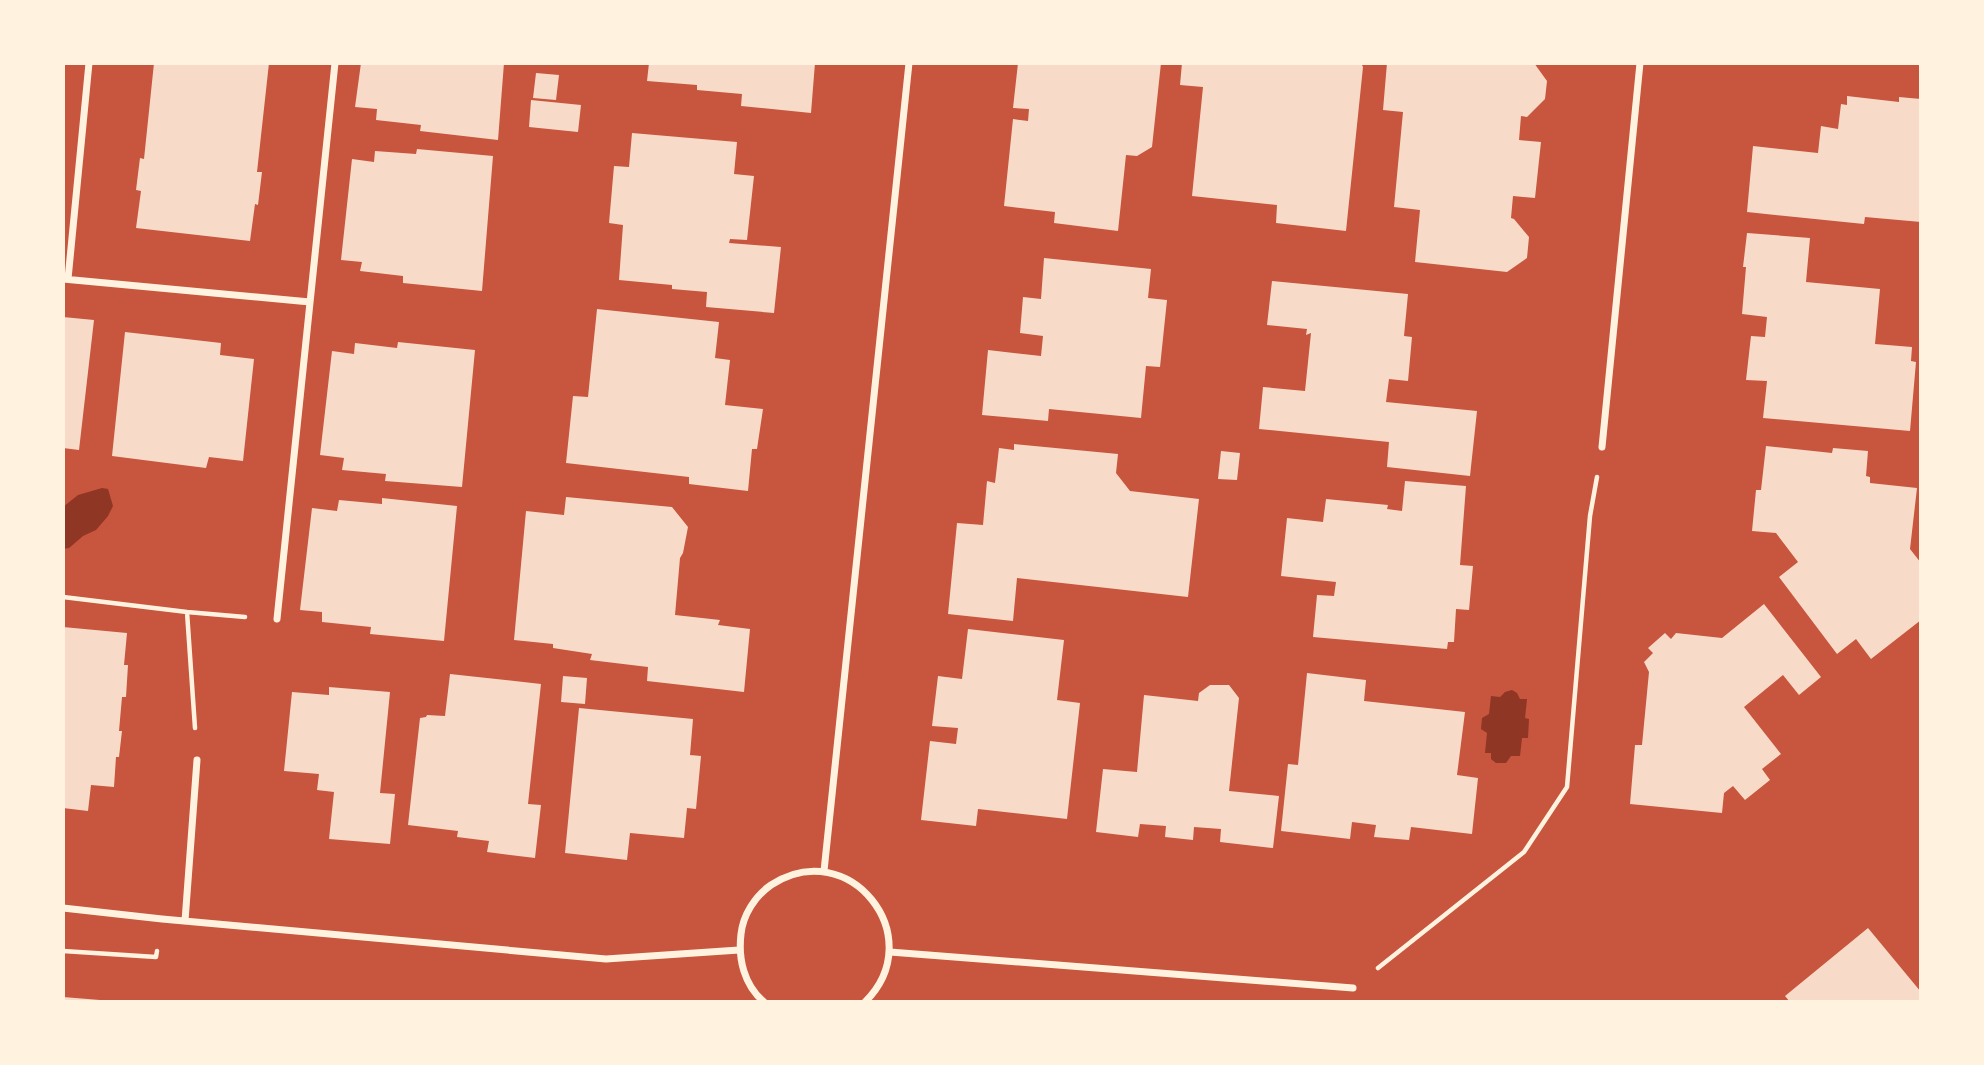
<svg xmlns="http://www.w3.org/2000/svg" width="1984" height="1065" font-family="Manrope,sans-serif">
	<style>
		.water { fill: #8f3625 }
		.building { fill: #f7dbc8 }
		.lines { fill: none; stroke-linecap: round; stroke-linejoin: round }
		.path { stroke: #fff3e0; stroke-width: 4.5 }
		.minor { stroke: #fff3e0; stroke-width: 7 }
	</style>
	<rect width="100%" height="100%" fill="#c8553d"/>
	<path class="water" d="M 102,488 L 108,489 L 113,506 L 108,516 L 96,530 L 83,536 L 69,548 L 63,549 L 63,507 L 78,495 Z
		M 1512,690 L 1517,693 L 1520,699 L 1527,699 L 1525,718 L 1529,719 L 1528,738 L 1522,738 L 1520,756 L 1511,756 L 1506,763 L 1496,763 L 1491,759 L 1491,753 L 1485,753 L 1487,733 L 1481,729 L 1482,718 L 1489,714 L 1491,696 L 1500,697 L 1505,692 Z"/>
	<path class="building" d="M 154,63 L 269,63 L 257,172 L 262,172 L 258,205 L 255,204 L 250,241 L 136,228 L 141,191 L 136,190 L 140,158 L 144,159 Z
		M 361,63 L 504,63 L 498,140 L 420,131 L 421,125 L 376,120 L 377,109 L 355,107 Z
		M 649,63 L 815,63 L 811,113 L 741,106 L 742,94 L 697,90 L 697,85 L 647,81 Z
		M 1018,63 L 1161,63 L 1152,147 L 1137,156 L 1126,155 L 1118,231 L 1054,223 L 1055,212 L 1004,206 L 1013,119 L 1028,121 L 1029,109 L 1013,108 Z
		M 1182,63 L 1361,63 L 1363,67 L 1346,231 L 1276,223 L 1277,205 L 1192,196 L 1203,87 L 1180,85 Z
		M 1387,63 L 1534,63 L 1547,81 L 1545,99 L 1527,117 L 1521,116 L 1519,140 L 1541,142 L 1535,198 L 1513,196 L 1511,218 L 1514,219 L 1529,237 L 1527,258 L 1507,272 L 1415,262 L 1420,210 L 1394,207 L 1403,112 L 1383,110 Z
		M 536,73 L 559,75 L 556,100 L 533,98 Z
		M 1847,96 L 1899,102 L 1899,97 L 1921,99 L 1921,222 L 1865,217 L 1864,224 L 1747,212 L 1753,146 L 1818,153 L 1821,126 L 1838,129 L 1841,104 L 1847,105 Z
		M 531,100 L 581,105 L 578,132 L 529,127 Z
		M 632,133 L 737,142 L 734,174 L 754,176 L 747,240 L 730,239 L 729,243 L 781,247 L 774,313 L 706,307 L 707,292 L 672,289 L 672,285 L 619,280 L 623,225 L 609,223 L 614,166 L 629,167 Z
		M 417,149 L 493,156 L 482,291 L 403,283 L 403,276 L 360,271 L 362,262 L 341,260 L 352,159 L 374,162 L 375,151 L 416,154 Z
		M 1747,233 L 1810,238 L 1806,282 L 1880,289 L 1875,344 L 1912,347 L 1911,361 L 1916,362 L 1910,431 L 1763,418 L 1767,381 L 1746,380 L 1751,336 L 1765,337 L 1767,317 L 1742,314 L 1746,267 L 1743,267 Z
		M 1044,258 L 1151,269 L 1148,298 L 1167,300 L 1160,367 L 1146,366 L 1141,418 L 1049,409 L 1048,421 L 982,415 L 988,350 L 1041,356 L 1043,336 L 1020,333 L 1023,297 L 1041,299 Z
		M 1272,281 L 1408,294 L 1404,336 L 1412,337 L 1408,381 L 1389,379 L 1386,402 L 1477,411 L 1470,476 L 1387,467 L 1389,442 L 1259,429 L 1263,387 L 1305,391 L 1311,333 L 1306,335 L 1307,329 L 1267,325 Z
		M 597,309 L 719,322 L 715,358 L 730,360 L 725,405 L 763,409 L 757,449 L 752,449 L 748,491 L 689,484 L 689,477 L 566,463 L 573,396 L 588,397 Z
		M 63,317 L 94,320 L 79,450 L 63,448 Z
		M 125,332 L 221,343 L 220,355 L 254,359 L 243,461 L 209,457 L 206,468 L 112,456 Z
		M 398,342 L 475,350 L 462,487 L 385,481 L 386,474 L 342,470 L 344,458 L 320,455 L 332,351 L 354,354 L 355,343 L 397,348 Z
		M 1014,444 L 1118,454 L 1116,473 L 1130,491 L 1199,499 L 1188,597 L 1017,578 L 1013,621 L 948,614 L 957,523 L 983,525 L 987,481 L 995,483 L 999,448 L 1014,450 Z
		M 1766,446 L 1832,453 L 1833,448 L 1868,451 L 1866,476 L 1870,477 L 1870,483 L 1917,488 L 1910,549 L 1921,563 L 1921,620 L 1871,659 L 1856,639 L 1837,654 L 1779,577 L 1798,562 L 1776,533 L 1752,531 L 1756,490 L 1761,490 Z
		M 1221,451 L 1240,453 L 1237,480 L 1218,479 Z
		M 1405,481 L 1466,486 L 1460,565 L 1473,566 L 1469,610 L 1456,609 L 1454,642 L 1448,642 L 1447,649 L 1313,637 L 1317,595 L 1334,596 L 1336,582 L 1281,576 L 1287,518 L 1323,522 L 1326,499 L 1388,505 L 1387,509 L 1402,511 Z
		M 566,497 L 672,507 L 688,527 L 683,553 L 680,558 L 675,615 L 720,620 L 718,625 L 750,629 L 744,692 L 647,681 L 648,667 L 590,660 L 592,654 L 553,648 L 553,644 L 514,640 L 526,511 L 564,515 Z
		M 382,498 L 457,506 L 444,641 L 370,634 L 371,627 L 322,622 L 322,612 L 300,610 L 312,508 L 337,511 L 339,500 L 382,504 Z
		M 1764,604 L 1821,677 L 1799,695 L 1783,675 L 1744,707 L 1781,754 L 1762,769 L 1770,780 L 1745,800 L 1733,786 L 1724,793 L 1722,813 L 1630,804 L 1635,745 L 1642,745 L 1649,672 L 1644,662 L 1653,653 L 1648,648 L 1665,633 L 1671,639 L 1676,633 L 1722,638 Z
		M 63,627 L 127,633 L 124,665 L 128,665 L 126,697 L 122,697 L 119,731 L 122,731 L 119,757 L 116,757 L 114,787 L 91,785 L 88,811 L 63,808 Z
		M 968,629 L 1064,640 L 1057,700 L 1080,703 L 1067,819 L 978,809 L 976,826 L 921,820 L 930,741 L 956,744 L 958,728 L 932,726 L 938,676 L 962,679 Z
		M 1307,673 L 1366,680 L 1364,701 L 1465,712 L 1457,775 L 1478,778 L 1472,834 L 1411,827 L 1409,840 L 1374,837 L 1376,825 L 1352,822 L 1350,839 L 1281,831 L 1288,764 L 1298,765 Z
		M 450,674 L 541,684 L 528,804 L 541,805 L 535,858 L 487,852 L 489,841 L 457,837 L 458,831 L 408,825 L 420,718 L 426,717 L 427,715 L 445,716 Z
		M 563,676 L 587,678 L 585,704 L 561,702 Z
		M 1210,685 L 1229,685 L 1239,698 L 1229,791 L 1279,796 L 1273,848 L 1220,842 L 1221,829 L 1194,827 L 1193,840 L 1165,837 L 1166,826 L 1140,824 L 1138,837 L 1096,832 L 1103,769 L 1137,772 L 1144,695 L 1198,701 L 1199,693 Z
		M 329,687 L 390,692 L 380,793 L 395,794 L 390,844 L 329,839 L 334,792 L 317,790 L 319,774 L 284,771 L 292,692 L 329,695 Z
		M 579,708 L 693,719 L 690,755 L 701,756 L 696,809 L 687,808 L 684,838 L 630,833 L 627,860 L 565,853 Z
		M 1868,928 L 1921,992 L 1921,1002 L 1790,1002 L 1785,996 Z
		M 63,997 L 100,1000 L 100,1002 L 63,1002 Z"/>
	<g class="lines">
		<path class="path" d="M 63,597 L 187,612 L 195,728
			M 187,612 L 245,617
			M 63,951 L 156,957 L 157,951
			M 1378,968 L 1524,852 L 1567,787 L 1590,516 L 1597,477"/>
		<path class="minor" d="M 63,279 L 310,302
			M 68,279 L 89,63
			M 1602,447 L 1640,63
			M 277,619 L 335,63
			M 824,871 L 909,63
			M 63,908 L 162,919 L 606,959 L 739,950
			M 185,921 L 197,760
			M 890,952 L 1353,988
			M 764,1002 C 744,985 738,959 741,934 C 743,915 755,896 771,885 C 849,834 931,937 865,1002"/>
	</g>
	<rect width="1984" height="1065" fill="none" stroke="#fff3e0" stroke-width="130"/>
</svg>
